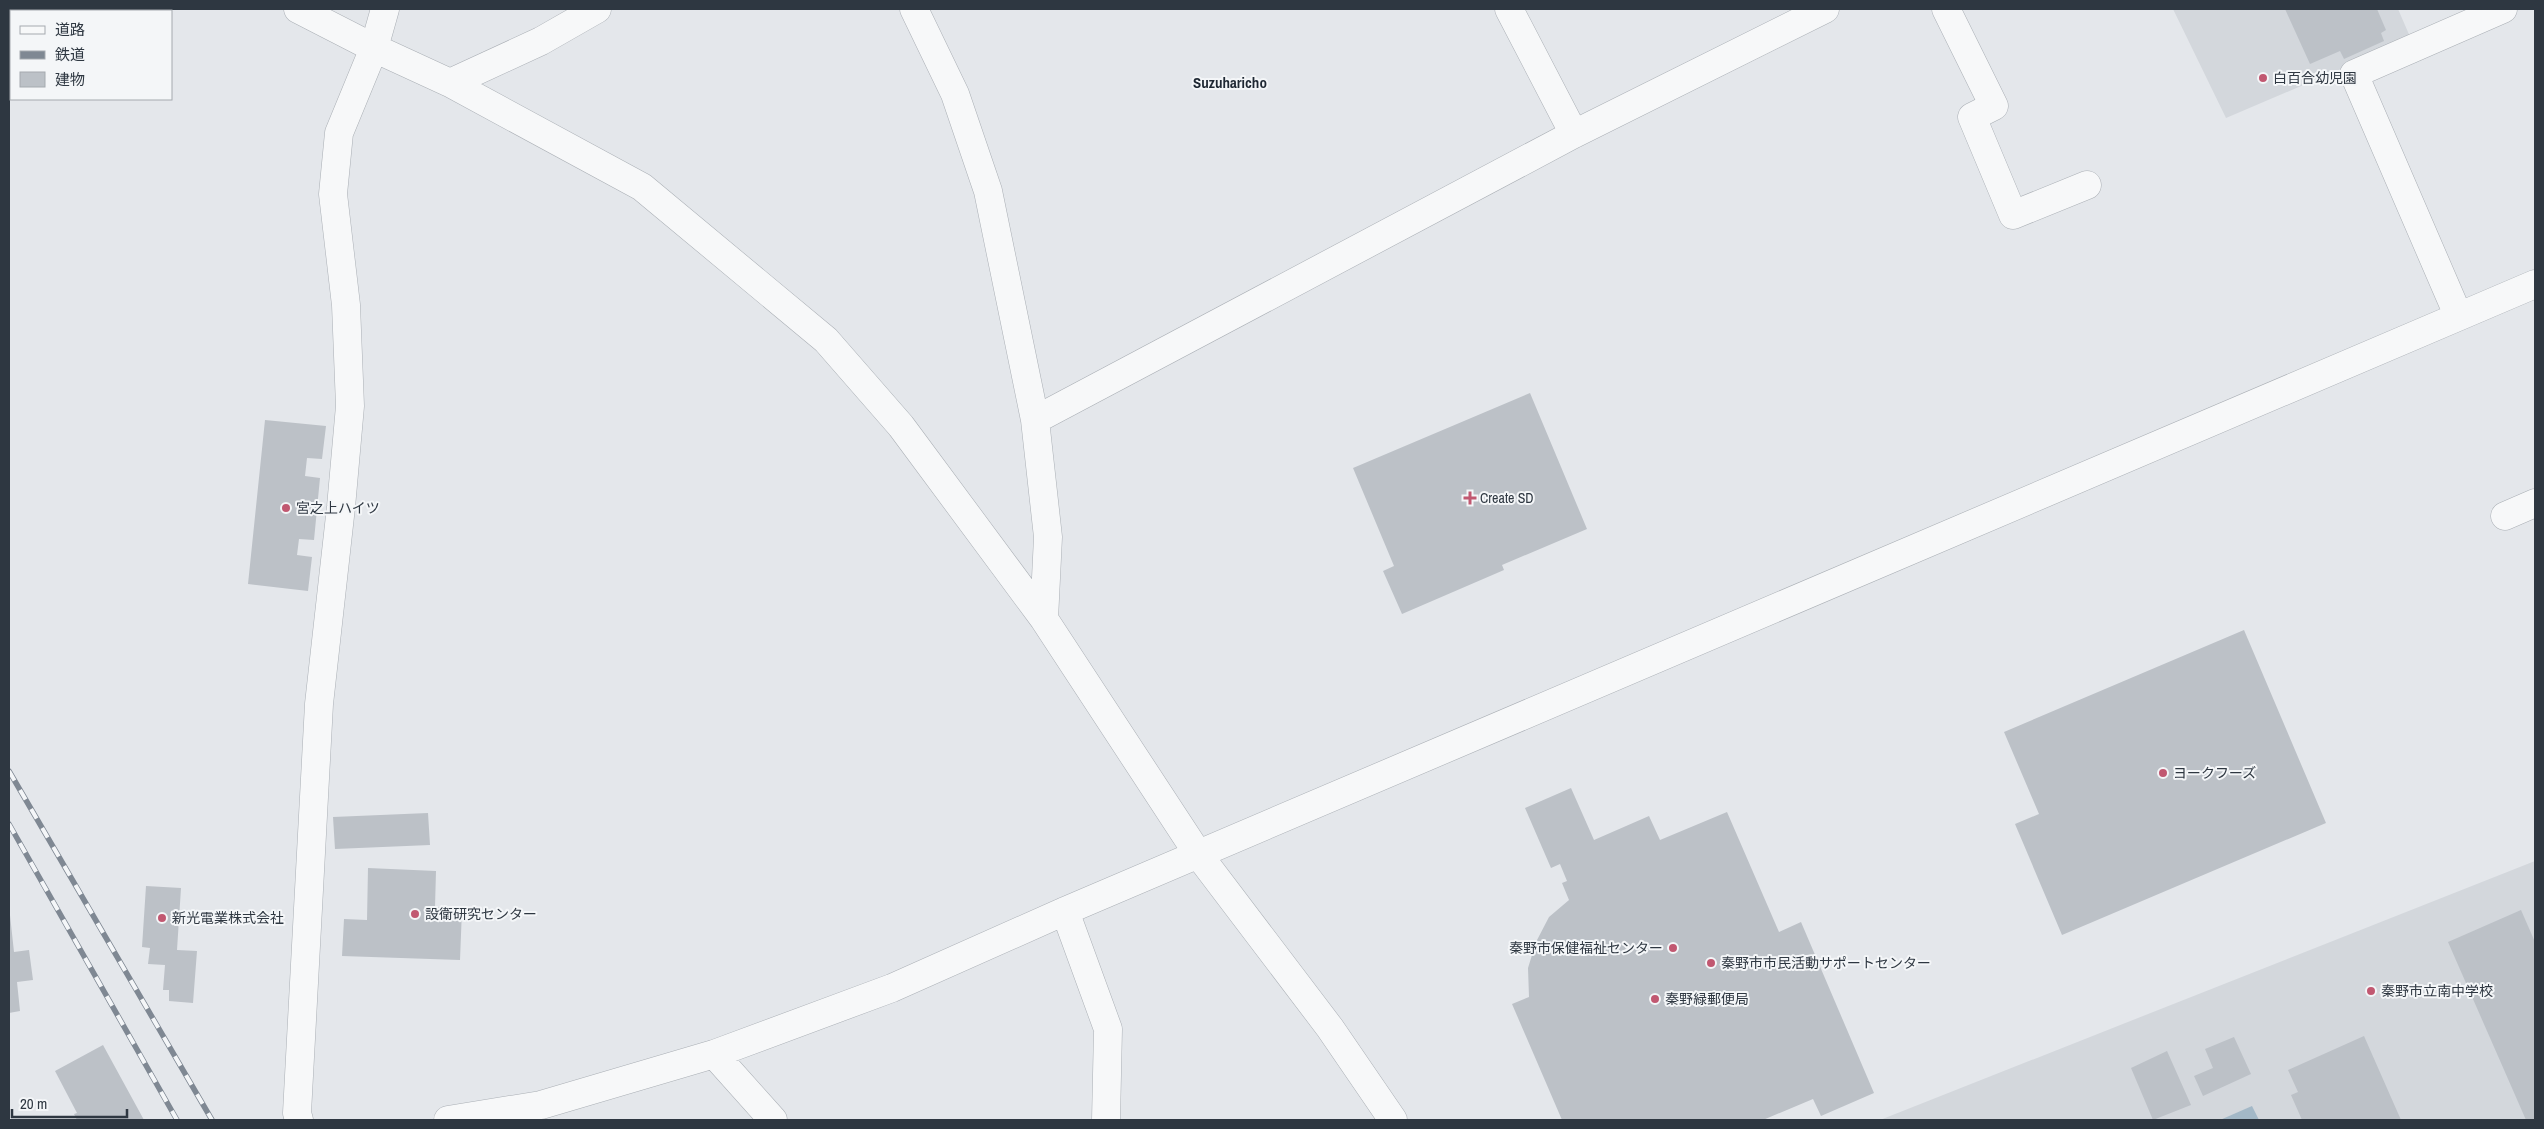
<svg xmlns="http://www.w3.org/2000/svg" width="2544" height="1129" font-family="'Archivo Narrow','Noto Sans JP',sans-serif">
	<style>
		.built { fill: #d3d7dc }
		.water { fill: #a3b8c7 }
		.building { fill: #bcc1c7 }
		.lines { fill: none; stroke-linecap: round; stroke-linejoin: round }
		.minor-casing { stroke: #aaafb5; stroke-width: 29 }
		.minor { stroke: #f7f8f9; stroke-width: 28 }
		.rail-casing { stroke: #7f8893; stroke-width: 5.5 }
		.rail { stroke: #f4f6f8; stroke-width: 4; stroke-dasharray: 11; stroke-linecap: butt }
		.poi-dot { fill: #c15871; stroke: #f4f6f8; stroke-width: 2 }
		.labels { text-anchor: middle; stroke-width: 4; stroke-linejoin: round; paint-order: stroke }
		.poi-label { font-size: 14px; fill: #2e3741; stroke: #f4f6f8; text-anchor: start }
		.neighbourhood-label { font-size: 15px; font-weight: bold; fill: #1f2833; stroke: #f4f6f8 }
	</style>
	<rect width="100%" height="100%" fill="#e4e7eb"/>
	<path class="built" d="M 2173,9 L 2398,9 L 2411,39 L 2226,118 Z
		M 2535,861 L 2535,1120 L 1880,1120 Z"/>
	<path class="water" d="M 2252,1106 L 2259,1120 L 2220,1120 Z"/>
	<path class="building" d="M 2285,9 L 2377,9 L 2386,30 L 2381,33 L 2384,41 L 2344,59 L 2340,51 L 2310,64 Z
		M 1530,393 L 1587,529 L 1502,565 L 1504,570 L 1402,614 L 1383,571 L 1394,566 L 1353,468 Z
		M 265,420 L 326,426 L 322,459 L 307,458 L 305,476 L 320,478 L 314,540 L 299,539 L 297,555 L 312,557 L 308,591 L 248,584 Z
		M 2244,630 L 2326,823 L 2062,935 L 2015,824 L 2039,814 L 2004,732 Z
		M 1571,788 L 1594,840 L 1649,816 L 1660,840 L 1727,812 L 1779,932 L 1801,922 L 1874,1093 L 1821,1116 L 1813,1099 L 1763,1120 L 1562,1120 L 1512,1004 L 1529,997 L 1528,968 L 1536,942 L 1549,917 L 1569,900 L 1562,883 L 1567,881 L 1560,864 L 1551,868 L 1525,808 Z
		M 428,813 L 430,845 L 335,849 L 333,817 Z
		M 368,868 L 436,871 L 435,907 L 462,909 L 460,960 L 342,956 L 344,919 L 367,920 Z
		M 146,886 L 181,888 L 177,950 L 197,951 L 193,1003 L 169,1001 L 169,990 L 163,990 L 165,965 L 148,964 L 150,948 L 142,947 Z
		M 9,906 L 14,952 L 29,950 L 33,980 L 17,982 L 20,1011 L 9,1013 Z
		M 2521,910 L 2535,942 L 2535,1120 L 2526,1120 L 2448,942 Z
		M 2364,1036 L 2401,1120 L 2302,1120 L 2291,1095 L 2298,1092 L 2288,1070 Z
		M 2234,1037 L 2251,1074 L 2203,1096 L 2194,1076 L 2213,1068 L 2205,1049 Z
		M 103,1045 L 144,1120 L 77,1120 L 74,1114 L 77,1113 L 55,1071 Z
		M 2167,1051 L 2191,1105 L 2153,1120 L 2131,1068 Z"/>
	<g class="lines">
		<defs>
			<path id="minor" d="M 298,9 L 374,48 L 450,83 L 642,187 L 826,340 L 901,426 L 1044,619 L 1198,854 L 1330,1028 L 1393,1120
				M 914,9 L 955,94 L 988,191 L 1035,420 L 1048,537 L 1044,619
				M 1509,9 L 1574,134
				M 1946,9 L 1994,106 L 1972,117 L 2013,215 L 2087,185
				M 450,83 L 541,41 L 597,9
				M 2458,315 L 2354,74 L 2503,9
				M 1035,420 L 1574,134 L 1825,9
				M 2505,516 L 2535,503
				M 1065,911 L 1108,1029 L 1106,1120
				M 714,1054 L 773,1120
				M 299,1120 L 297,1113 L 319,704 L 341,507 L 350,406 L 346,305 L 333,194 L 339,133 L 374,48 L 385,9
				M 448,1120 L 541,1105 L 714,1054 L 892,988 L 1065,911 L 2535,284"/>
		</defs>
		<use href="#minor" class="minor-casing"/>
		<use href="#minor" class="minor"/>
		<defs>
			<path id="rail" d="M 9,771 L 212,1120
				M 9,824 L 177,1120"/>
		</defs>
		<use href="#rail" class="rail-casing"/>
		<use href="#rail" class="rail"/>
	</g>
	<g class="poi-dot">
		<circle cx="2263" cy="78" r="5"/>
		<path d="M1467.5 490.5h5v5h5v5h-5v5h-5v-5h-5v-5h5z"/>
		<circle cx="286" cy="508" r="5"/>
		<circle cx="2163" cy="773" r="5"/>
		<circle cx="415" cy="914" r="5"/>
		<circle cx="162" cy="918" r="5"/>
		<circle cx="1673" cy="948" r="5"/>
		<circle cx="1711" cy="963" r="5"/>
		<circle cx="2371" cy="991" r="5"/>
		<circle cx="1655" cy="999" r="5"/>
	</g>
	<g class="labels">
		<g class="poi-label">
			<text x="2273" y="83">白百合幼児園</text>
			<text x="1480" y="503">Create SD</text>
			<text x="296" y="513">宮之上ハイツ</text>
			<text x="2173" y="778">ヨークフーズ</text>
			<text x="425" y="919">設衛研究センター</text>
			<text x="172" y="923">新光電業株式会社</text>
			<text x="1663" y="953" text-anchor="end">秦野市保健福祉センター</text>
			<text x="1721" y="968">秦野市市民活動サポートセンター</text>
			<text x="2381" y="996">秦野市立南中学校</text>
			<text x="1665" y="1004">秦野緑郵便局</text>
		</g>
		<g class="neighbourhood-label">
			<text x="1230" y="88">Suzuharicho</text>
		</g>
	</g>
	<rect width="2544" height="1129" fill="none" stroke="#2e3741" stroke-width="20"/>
	<rect x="10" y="10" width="162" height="90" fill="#f4f6f8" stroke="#a5aaaf"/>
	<rect x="20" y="26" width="25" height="8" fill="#f7f8f9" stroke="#a5aaaf"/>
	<text x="55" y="35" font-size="15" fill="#2e3741">道路</text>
	<rect x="20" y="51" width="25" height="8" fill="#7f8893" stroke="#a5aaaf"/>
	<text x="55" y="60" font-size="15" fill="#2e3741">鉄道</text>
	<rect x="20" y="72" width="25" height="15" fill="#bcc1c7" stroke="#a5aaaf"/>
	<text x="55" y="85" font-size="15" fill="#2e3741">建物</text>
	<path d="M12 1109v8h115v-8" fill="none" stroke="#2e3741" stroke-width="2.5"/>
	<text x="20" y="1109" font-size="15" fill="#2e3741" stroke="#f4f6f8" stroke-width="4" paint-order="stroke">20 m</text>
</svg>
